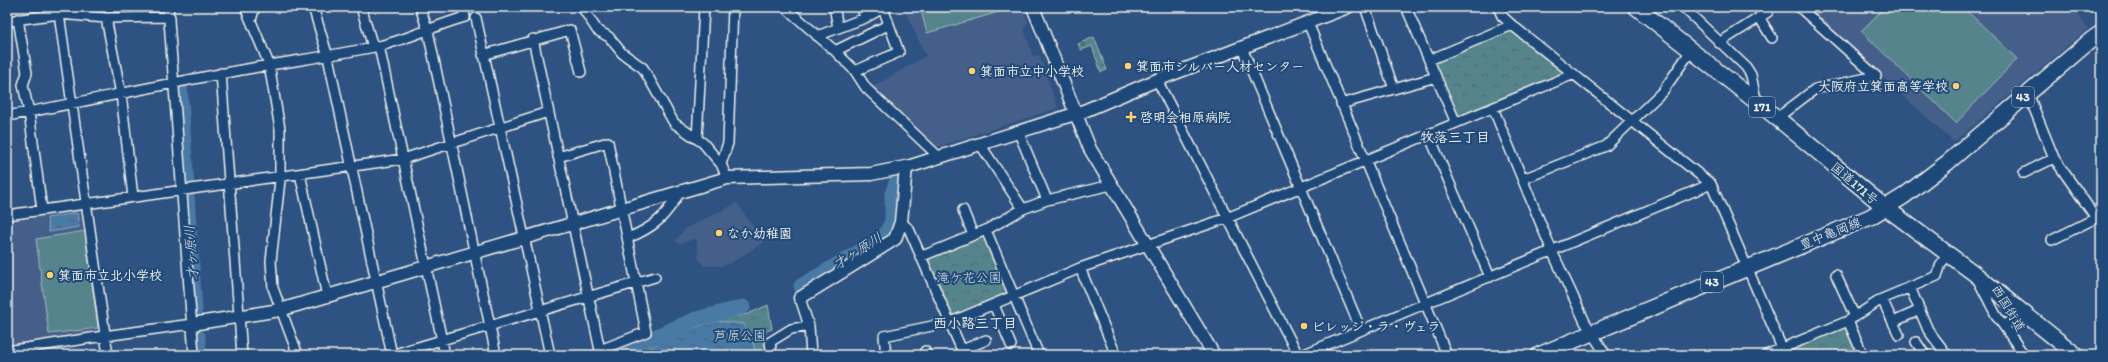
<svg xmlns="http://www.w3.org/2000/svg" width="2108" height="362" font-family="Itim,'Klee One',sans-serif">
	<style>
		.built { fill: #445f8b }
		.forest { fill: url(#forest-firs); stroke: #a4baba }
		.park { fill: url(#park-crowns); stroke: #a4baba }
		.garden { fill: #55848d; stroke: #a4baba }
		.water { fill: url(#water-ripples); stroke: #8da9c0 }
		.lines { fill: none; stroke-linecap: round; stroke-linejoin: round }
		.stream { stroke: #8da9c0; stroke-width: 2.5 }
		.river { stroke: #4879a5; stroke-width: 15 }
		.minor-casing { stroke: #f4f1e8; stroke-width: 12 }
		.tertiary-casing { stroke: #f4f1e8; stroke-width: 15 }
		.primary-casing { stroke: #f4f1e8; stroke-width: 18 }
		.trunk-casing { stroke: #f4f1e8; stroke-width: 18 }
		.minor { stroke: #1f4a7a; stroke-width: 9 }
		.tertiary { stroke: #1f4a7a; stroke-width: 12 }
		.primary { stroke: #1f4a7a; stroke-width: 15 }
		.trunk { stroke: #1f4a7a; stroke-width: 15 }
		.poi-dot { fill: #ffd166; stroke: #1f4a7a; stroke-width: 1.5 }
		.labels { text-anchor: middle; stroke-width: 4; stroke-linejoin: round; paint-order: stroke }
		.shield { fill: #1f4a7a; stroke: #b4bfc7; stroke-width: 1 }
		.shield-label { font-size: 12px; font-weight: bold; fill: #f4f1e8 }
		.poi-label { font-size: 13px; font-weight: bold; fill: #f4f1e8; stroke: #1f4a7a; text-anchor: start }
		.street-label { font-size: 13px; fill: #f4f1e8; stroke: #1f4a7a }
		.park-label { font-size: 13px; fill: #dce1da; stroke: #1f4a7a }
		.neighbourhood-label { font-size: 14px; font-weight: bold; fill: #f4f1e8; stroke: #1f4a7a }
		.water-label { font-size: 14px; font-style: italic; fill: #dadfde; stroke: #1f4a7a }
	</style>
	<defs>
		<pattern id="forest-firs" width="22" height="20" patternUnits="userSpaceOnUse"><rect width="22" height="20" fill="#55848d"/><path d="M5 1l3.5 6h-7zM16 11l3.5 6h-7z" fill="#506c71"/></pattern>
		<pattern id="park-crowns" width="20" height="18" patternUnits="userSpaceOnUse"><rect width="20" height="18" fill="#55848d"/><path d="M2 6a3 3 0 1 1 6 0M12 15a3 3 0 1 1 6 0" fill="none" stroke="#506c71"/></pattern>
		<pattern id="water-ripples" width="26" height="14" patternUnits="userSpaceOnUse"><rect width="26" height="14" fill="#4879a5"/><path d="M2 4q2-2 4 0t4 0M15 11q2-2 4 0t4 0" fill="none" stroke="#48637a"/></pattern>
	</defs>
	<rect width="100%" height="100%" fill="#2e5281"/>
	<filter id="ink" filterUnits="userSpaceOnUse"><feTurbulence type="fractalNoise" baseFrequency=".025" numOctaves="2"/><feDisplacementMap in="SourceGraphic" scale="8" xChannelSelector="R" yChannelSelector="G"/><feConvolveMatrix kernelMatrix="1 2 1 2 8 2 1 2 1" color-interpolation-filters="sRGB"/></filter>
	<g filter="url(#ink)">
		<path class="built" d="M 903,7 L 1022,7 L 1028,22 L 1024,29 L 1033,56 L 1039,55 L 1058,108 L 937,147 L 872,87 L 926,56 Z
			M 1805,7 L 2073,7 L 2088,29 L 1954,142 Z
			M 737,203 L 764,242 L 731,263 L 722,266 L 704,266 L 699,259 L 696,238 L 680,244 L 675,241 L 686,228 Z
			M 83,207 L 100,332 L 7,347 L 7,218 Z"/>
		<path class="forest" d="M 1094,37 L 1107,70 L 1101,72 L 1092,46 L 1081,50 L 1078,44 Z"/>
		<path class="park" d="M 1508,31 L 1517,31 L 1564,71 L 1563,75 L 1463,116 L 1456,114 L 1434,63 L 1437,60 Z
			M 984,236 L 1008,290 L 1007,295 L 954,316 L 952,314 L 929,263 L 931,257 Z
			M 768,305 L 772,329 L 761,333 L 768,355 L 639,355 L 644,348 L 669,333 L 703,322 L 748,314 Z
			M 1843,327 L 1848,330 L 1858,355 L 1788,355 L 1789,350 Z"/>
		<path class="garden" d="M 920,7 L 1016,7 L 927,33 Z
			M 1885,7 L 1963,7 L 2017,59 L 1956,123 L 1861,31 Z
			M 85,231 L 98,328 L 49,334 L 36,239 Z"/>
		<path class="water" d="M 77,213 L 79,227 L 49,232 L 47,218 Z
			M 717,321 L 744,324 L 758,355 L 644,355 C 659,337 695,327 717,321 Z"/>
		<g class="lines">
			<path class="stream" d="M 155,91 L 168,89"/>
			<path class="river" d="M 180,86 L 187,187
				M 187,196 L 195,310
				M 801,286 L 884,237 L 892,221 L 892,194 L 897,180
				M 198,336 L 199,355
				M 652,338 L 696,319 L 743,307
				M 613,355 L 640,345"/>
			<defs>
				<path id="minor" d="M 58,7 L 108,355
					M 168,7 L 194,355
					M 245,7 L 269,64 L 280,129 L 280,180 L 271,261 L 273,288 L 298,355
					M 313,7 L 328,57 L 392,355
					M 361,7 L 373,47
					M 420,7 L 428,31 L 496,355
					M 582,7 L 597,30 L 609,37 L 622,53 L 643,68 L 674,123 L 703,143 L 721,164 L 727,178
					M 785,7 L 835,51 L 855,71 L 866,88 L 939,157
					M 834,7 L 838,27
					M 862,7 L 865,18
					M 1365,7 L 1394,89
					M 1406,7 L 1456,123
					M 1498,7 L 1502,16 L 1512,25 L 1711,184 L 1785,355
					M 1683,7 L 1746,67 L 1751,75 L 1755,95 L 1752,99
					M 1799,7 L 1876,76
					M 1759,17 L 1772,38
					M 106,18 L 121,94 L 133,197
					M 476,18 L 550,355
					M 18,19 L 27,73 L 23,85 L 29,112 L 42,210
					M 251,20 L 255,7
					M 7,21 L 59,14 L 106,18 L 170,17
					M 1308,23 L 1447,355
					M 817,36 L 865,18 L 883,8 L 899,52 L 855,71
					M 533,39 L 600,350 L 646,332 L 608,142 L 558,157
					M 1719,43 L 1768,12
					M 379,46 L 445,355
					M 1242,48 L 1361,330
					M 835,51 L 888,25
					M 483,55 L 570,30 L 581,72
					M 1429,60 L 1512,25
					M 221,73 L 242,355
					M 1157,80 L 1298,355
					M 2027,94 L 2031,101 L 2054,158 L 2096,218 L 2052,240
					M 1341,104 L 1436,77
					M 1493,108 L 1552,251 L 1585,322 L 1606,355
					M 7,116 C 83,102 159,85 236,71 C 284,62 332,56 379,46 C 409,39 436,25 465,17 L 463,7
					M 1777,118 L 1815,89 L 1876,76
					M 1018,131 L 1047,200
					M 1429,135 L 1490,277
					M 697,139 L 704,7
					M 980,144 L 1023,209
					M 721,164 L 728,143 L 733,7
					M 2024,173 L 2054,158
					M 300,174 L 327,296
					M 1523,179 L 1606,146 L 1663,91 L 1690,52
					M 963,210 L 973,235
					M 7,215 L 403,159 L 548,112
					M 901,222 L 909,229 L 964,355
					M 986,230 L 1039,355
					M 628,238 C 655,227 665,217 680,192
					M 920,257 L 986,230 L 1023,209 L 1047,200 L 1111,185
					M 1080,268 L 1116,355
					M 1836,275 L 1855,317
					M 1978,280 L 1996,315 L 2024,355
					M 1910,287 L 1928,330 L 1947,355
					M 800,298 L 809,326 L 811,355
					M 1882,299 L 1899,335
					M 994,305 L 1011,345
					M 1848,321 L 1863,355
					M 1893,322 L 1920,310
					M 2004,326 L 2022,313
					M 1916,342 L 1925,355
					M 962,350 L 986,340
					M 7,351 L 104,336 L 192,324
					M 925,351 L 926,355
					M 391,355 L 655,277
					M 772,355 L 770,342 L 791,329 L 809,326
					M 886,355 L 884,336 L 951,322 L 1080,268 L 1227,218 L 1574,74
					M 1302,355 L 1711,184
					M 1766,355 L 1848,321 L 1882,299 L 1937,276 L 1941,264 L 1948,253"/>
				<path id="tertiary" d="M 1033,7 L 1090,149 L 1214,355
					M 800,298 L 895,239 L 901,222 L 906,167
					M 192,324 L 280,310 L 727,178 L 871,174 L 911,166 L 1084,111 L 1157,80 L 1348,7"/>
				<path id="primary" d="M 1539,355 L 1870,217 L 1904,196 L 1947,163 L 2091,40 L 2101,33"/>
				<path id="trunk" d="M 1636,7 L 1777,118 L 1886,208 L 1975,274 L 2076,355"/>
			</defs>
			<use href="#minor" class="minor-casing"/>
			<use href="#tertiary" class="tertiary-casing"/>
			<use href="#primary" class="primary-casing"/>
			<use href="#trunk" class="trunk-casing"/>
			<use href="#minor" class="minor"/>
			<use href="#tertiary" class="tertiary"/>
			<use href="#primary" class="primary"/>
			<use href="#trunk" class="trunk"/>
		</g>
	</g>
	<g class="poi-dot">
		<circle cx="1128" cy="66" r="4"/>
		<circle cx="972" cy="71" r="4"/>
		<circle cx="1956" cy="86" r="4"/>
		<path d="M1129 111h4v4h4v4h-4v4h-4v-4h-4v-4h4z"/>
		<circle cx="719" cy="233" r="4"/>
		<circle cx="50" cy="275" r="4"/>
		<circle cx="1304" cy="326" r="4"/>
	</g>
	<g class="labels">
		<g class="shield">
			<rect x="2012" y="87" width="22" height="20" rx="3"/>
			<rect x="1749" y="97" width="26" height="20" rx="3"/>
			<rect x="1701" y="272" width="22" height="20" rx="3"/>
		</g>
		<g class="shield-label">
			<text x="2023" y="101">43</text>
			<text x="1762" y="111">171</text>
			<text x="1712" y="286">43</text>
		</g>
		<g class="poi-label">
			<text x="1136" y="71">箕面市シルバー人材センター</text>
			<text x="980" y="76">箕面市立中小学校</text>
			<text x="1948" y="91" text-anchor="end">大阪府立箕面高等学校</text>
			<text x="1140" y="122">啓明会相原病院</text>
			<text x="727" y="238">なか幼稚園</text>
			<text x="58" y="280">箕面市立北小学校</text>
			<text x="1312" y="331">ビレッジ・ラ・ヴェラ</text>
		</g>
		<g class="street-label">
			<text transform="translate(1855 183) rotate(40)" y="5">国道171号</text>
			<text transform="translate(1830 233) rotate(-22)" y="5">豊中亀岡線</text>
			<text transform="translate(2009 308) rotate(59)" y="5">西国街道</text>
		</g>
		<g class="park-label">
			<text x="969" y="282">滝ケ花公園</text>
			<text x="740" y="340">芦原公園</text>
		</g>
		<g class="neighbourhood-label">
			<text x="1455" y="142">牧落三丁目</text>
			<text x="975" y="328">西小路三丁目</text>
		</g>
		<g class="water-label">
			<text transform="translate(857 251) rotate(-33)" y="5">才ヶ原川</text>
			<text transform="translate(191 253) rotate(-94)" y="5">才ヶ原川</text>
		</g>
	</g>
	<rect width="2108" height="362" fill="none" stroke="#1f4a7a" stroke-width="24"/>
	<rect x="12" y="12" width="2084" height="338" fill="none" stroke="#f4f1e8" stroke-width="1.5" filter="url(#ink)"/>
</svg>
